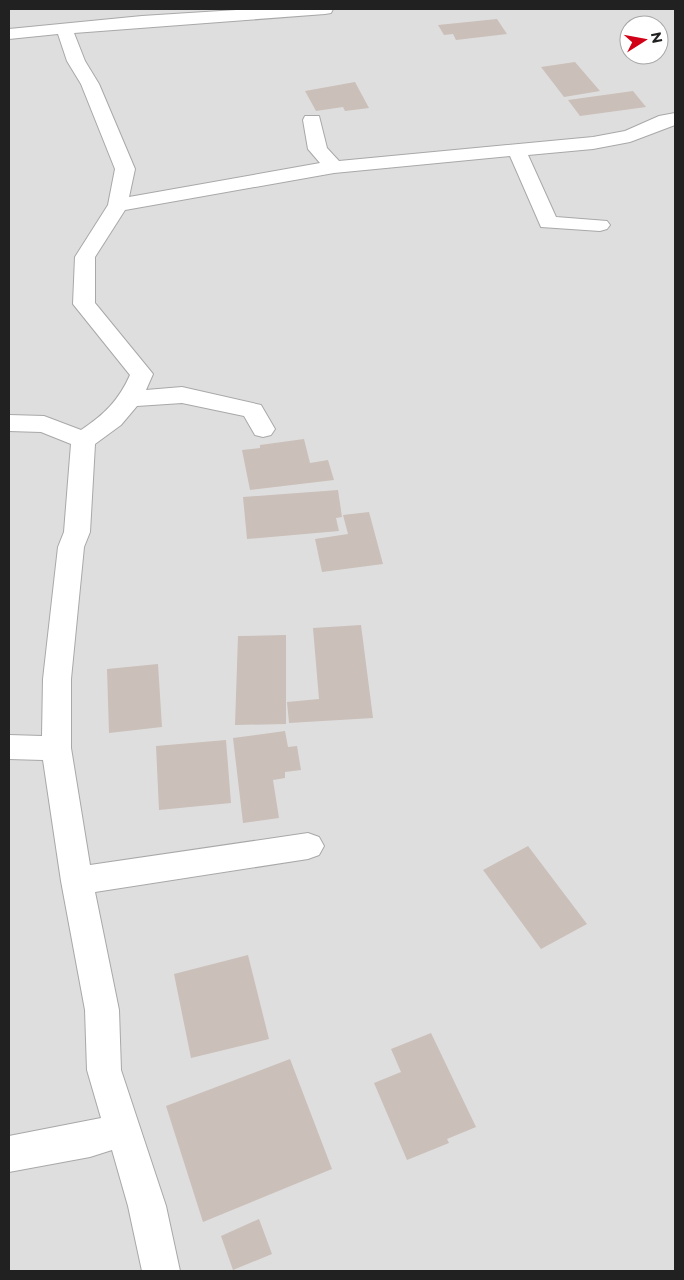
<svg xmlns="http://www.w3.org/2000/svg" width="684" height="1280" font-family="Montserrat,sans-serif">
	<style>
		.residential { fill: #dfdede; fill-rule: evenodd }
		.building { fill: #cabfb9 }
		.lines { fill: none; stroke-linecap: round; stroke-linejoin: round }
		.minor-casing { stroke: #a8a8a8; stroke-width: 2 }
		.minor { fill: #fff; fill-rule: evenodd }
	</style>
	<rect width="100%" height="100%" fill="#f2ede7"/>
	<path class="residential" d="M 9,9 L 675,9 L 675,1271 L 9,1271 ZM 629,25 L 659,25 L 659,55 L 629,55 Z"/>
	<path class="building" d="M 497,19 L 507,34 L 456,40 L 453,34 L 444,35 L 438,25 Z
		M 575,62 L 600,91 L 564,97 L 541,67 Z
		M 355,82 L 369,108 L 345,111 L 343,107 L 316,111 L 305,91 Z
		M 633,91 L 646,107 L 580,116 L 568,100 Z
		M 304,439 L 310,463 L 328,460 L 334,480 L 250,490 L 242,450 L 260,448 L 260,445 Z
		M 338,490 L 342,517 L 336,518 L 339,531 L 247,539 L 243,497 Z
		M 369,512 L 383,564 L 322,572 L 315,539 L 348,534 L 343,515 Z
		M 361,625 L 373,718 L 289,723 L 287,702 L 319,699 L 313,628 Z
		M 286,635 L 286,724 L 235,725 L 238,636 Z
		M 158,664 L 162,727 L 109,733 L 107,669 Z
		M 285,731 L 288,747 L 297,746 L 301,770 L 285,772 L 285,778 L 273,780 L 279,818 L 243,823 L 233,738 Z
		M 226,740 L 231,803 L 159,810 L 156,746 Z
		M 528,846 L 587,924 L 541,949 L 483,870 Z
		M 248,955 L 269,1039 L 191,1058 L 174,974 Z
		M 431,1033 L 476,1127 L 447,1139 L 449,1143 L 407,1160 L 374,1083 L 401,1072 L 391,1049 Z
		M 290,1059 L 332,1169 L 203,1222 L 166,1106 Z
		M 259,1219 L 272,1254 L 233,1270 L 221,1236 Z"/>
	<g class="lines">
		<defs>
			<path id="minor" d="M 252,9 L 333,9 L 331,13 L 325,14 L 74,33 L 85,61 L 99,84 L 135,169 L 129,197 L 320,163 L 308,149 L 303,120 L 305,116 L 319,116 L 327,148 L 339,161 L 593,137 L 625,131 L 659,116 L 675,113 L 675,125 L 630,142 L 593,149 L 528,155 L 556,217 L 607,221 L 610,225 L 607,229 L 600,231 L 541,227 L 510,156 L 334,173 L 125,210 L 95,257 L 95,303 L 153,374 L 146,390 L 182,387 L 261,405 L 275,429 L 271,435 L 263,437 L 255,435 L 244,416 L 182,403 L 137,406 L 121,425 L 95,444 L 90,532 L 84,547 L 71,679 L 71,748 L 90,865 L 308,833 L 319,837 L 324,846 L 319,855 L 308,859 L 95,892 L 119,1010 L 121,1070 L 166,1206 L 180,1271 L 142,1271 L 128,1206 L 112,1150 L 90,1157 L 9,1172 L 9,1136 L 101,1118 L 87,1070 L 85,1010 L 61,881 L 43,760 L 9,759 L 9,735 L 42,736 L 43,679 L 58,547 L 64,532 L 71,444 L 41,432 L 9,431 L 9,415 L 44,416 L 81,430 C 104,415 119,400 130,375 L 73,304 L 75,257 L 108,205 L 115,169 L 81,84 L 67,61 L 58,34 L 9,39 L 9,29 L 142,16 Z"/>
		</defs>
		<use href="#minor" class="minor-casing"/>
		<use href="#minor" class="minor"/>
	</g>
	<rect width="684" height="1280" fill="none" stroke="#212121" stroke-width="20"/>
	<g transform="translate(644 40) rotate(79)"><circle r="24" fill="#ffffff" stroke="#a6a6a6"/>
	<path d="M0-4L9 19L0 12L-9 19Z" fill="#d10016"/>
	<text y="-8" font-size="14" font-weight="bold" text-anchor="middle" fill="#212121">N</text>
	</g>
</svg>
